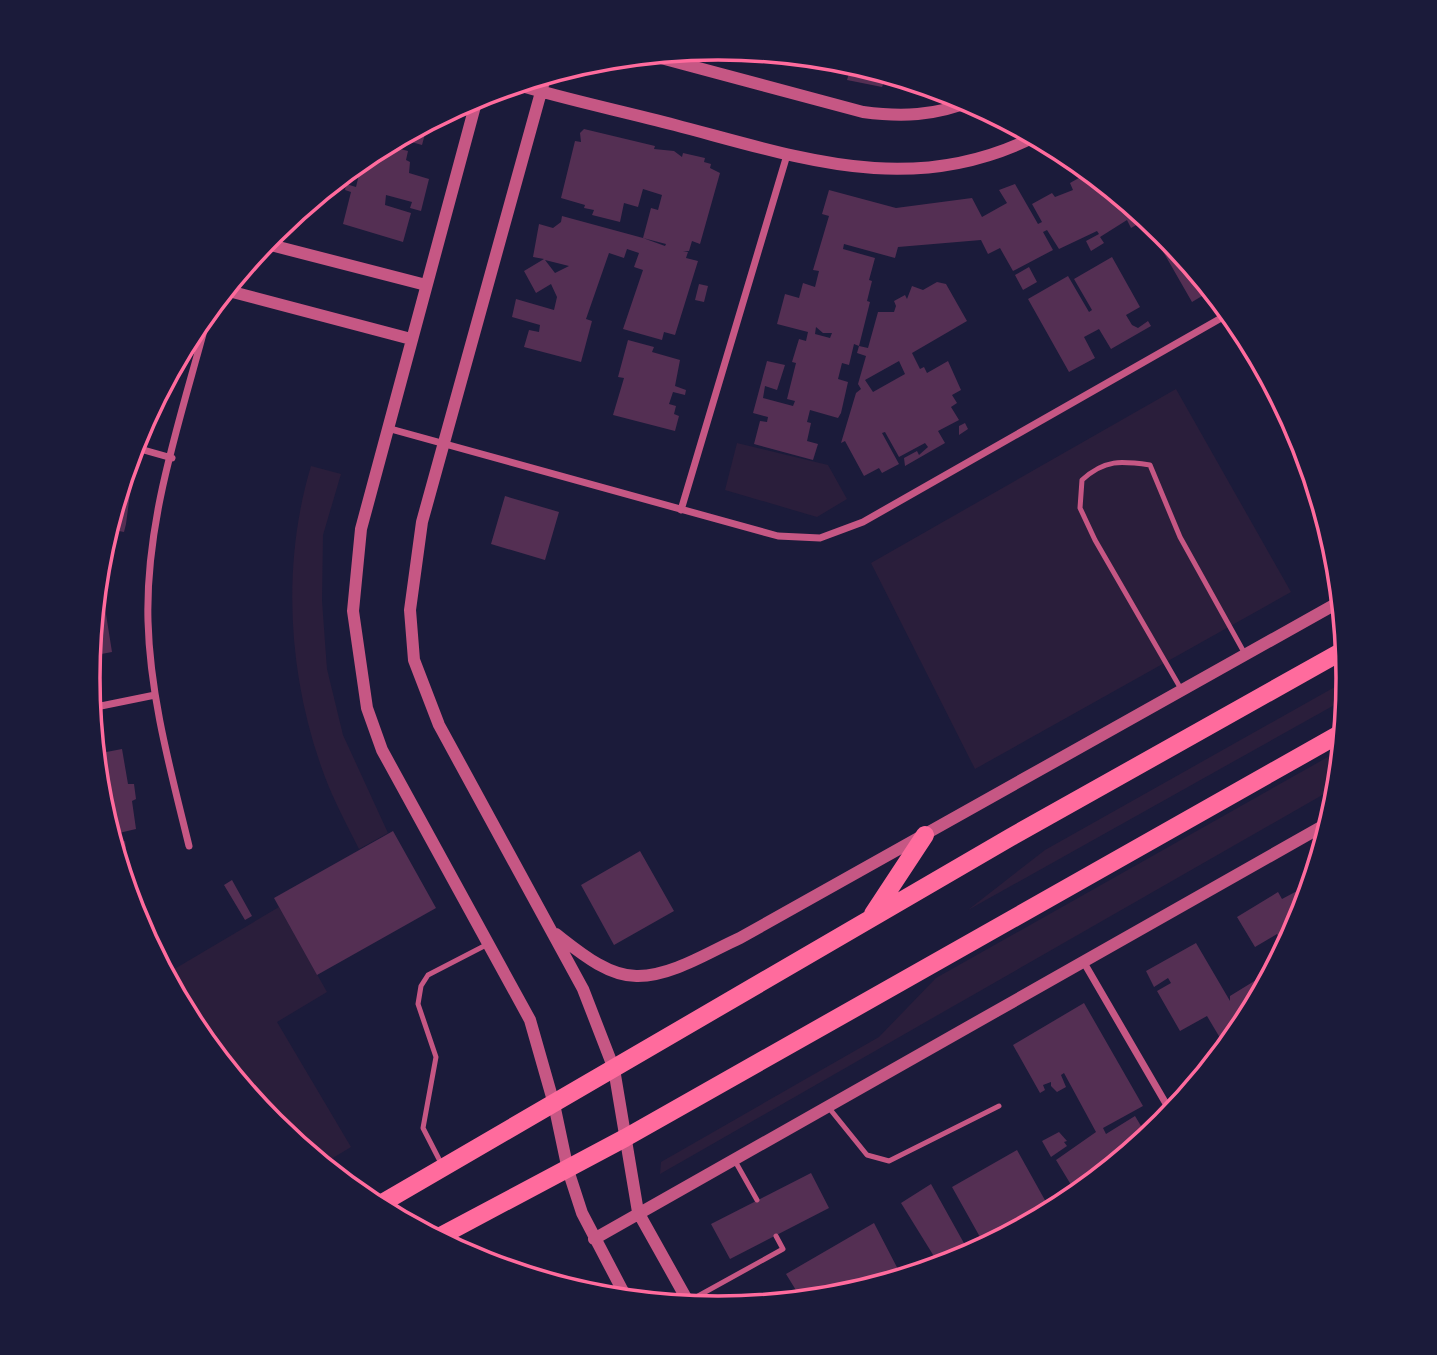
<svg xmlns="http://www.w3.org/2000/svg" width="1437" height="1355" font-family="Commissioner,sans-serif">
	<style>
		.green { fill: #2a1e3b }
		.building { fill: #542f53; fill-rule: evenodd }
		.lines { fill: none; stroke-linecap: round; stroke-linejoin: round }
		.service { stroke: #c65784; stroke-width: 5 }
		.minor { stroke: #c65784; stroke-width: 7 }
		.tertiary { stroke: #c65784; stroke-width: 12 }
		.primary { stroke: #ff6b9d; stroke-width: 18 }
		.rim { fill: none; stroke: #ff6b9d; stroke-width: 3.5 }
	</style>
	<rect width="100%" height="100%" fill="#1b1b3a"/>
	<path class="green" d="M 1176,389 L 1291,592 L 975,769 L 871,563 Z
		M 737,443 L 828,465 L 847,499 L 817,517 L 725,490 Z
		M 311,466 L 341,474 L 323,535 L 322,601 L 327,669 L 343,735 L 388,833 L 359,849 C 347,825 334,801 325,777 C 288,679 281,566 311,466 Z
		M 1349,679 L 1347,698 L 968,910 L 1045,850 Z
		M 1342,749 L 1338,786 L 660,1174 L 661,1162 L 879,1037 L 936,978 Z
		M 279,907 L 327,992 L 277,1022 L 351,1147 L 323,1164 L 273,1123 L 194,1027 L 166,974 Z"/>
	<path class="building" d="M 749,50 L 767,52 L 766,58 L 748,53 Z
		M 852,63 L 922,84 L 943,90 L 920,89 L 885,80 L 882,87 L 847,80 Z
		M 426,123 L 428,123 L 422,145 L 397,138 Z
		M 584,129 L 655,146 L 654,149 L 674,151 L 682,157 L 683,153 L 705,158 L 704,162 L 711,164 L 710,168 L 720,173 L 700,244 L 692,241 L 689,251 L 683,251 L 688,252 L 686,258 L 698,261 L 675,335 L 664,332 L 662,340 L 623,329 L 643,270 L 634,267 L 639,253 L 627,249 L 624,258 L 609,253 L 586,319 L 592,321 L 581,362 L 524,347 L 529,330 L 539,332 L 540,325 L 512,317 L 516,299 L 554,310 L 557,297 L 551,284 L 536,293 L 524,271 L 544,259 L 533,257 L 539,224 L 553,228 L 561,222 L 562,216 L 643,238 L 651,208 L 658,210 L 662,195 L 643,189 L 638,207 L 624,203 L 620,222 L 592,215 L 594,210 L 584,208 L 585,205 L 561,198 L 575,141 L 581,142 L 580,133 ZM 643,238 L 666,244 L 665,246 ZM 545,260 L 569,266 L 555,273 Z
		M 385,145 L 408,151 L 406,160 L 410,162 L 409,173 L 429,179 L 421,211 L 410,208 L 412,202 L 386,195 L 385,205 L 411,213 L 403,242 L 343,224 L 351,192 L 345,190 L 346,184 L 356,187 L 363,158 Z
		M 1091,171 L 1118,194 L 1117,199 L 1127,217 L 1138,211 L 1145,220 L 1148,218 L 1164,232 L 1212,290 L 1192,302 L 1145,220 L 1131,228 L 1127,220 L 1100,237 L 1104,243 L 1091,251 L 1086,241 L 1099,234 L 1097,231 L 1059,249 L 1047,230 L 1043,232 L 1053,250 L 1013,271 L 1000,248 L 988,254 L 981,240 L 898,247 L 895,258 L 844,244 L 843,249 L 875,258 L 869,280 L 872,281 L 867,301 L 870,302 L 859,346 L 854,344 L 849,365 L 842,363 L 838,379 L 848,382 L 841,413 L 838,418 L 810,410 L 807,422 L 811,423 L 807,441 L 818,444 L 813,460 L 754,444 L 760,421 L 767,422 L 768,417 L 753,413 L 767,361 L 785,365 L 777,390 L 765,386 L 763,398 L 793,406 L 795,401 L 787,399 L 796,363 L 792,362 L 799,339 L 806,341 L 808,332 L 777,324 L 785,294 L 799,298 L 803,283 L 815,287 L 819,271 L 813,270 L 829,216 L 822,214 L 829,190 L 896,208 L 972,198 L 982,217 L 1007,203 L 999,190 L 1015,184 L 1038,224 L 1042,222 L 1032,204 L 1052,193 L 1055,197 L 1073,190 L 1070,183 ZM 816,327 L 823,333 L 832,333 L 830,338 L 815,334 Z
		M 1112,257 L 1140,307 L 1126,315 L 1132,325 L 1138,328 L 1148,321 L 1151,326 L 1111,349 L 1099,329 L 1084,337 L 1095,358 L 1069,372 L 1028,299 L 1068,276 L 1089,312 L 1092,310 L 1074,279 Z
		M 1029,267 L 1037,282 L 1023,290 L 1015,275 Z
		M 937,282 L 946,284 L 967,321 L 912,353 L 920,369 L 924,367 L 927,373 L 948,361 L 961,390 L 952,395 L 957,403 L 951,407 L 959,420 L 938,431 L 945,443 L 905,466 L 904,458 L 917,451 L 919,455 L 928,447 L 925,443 L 899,457 L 885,432 L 882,433 L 899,464 L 882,473 L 879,468 L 864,476 L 845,441 L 841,443 L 856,393 L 861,389 L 858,384 L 866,356 L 857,353 L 859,346 L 868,348 L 878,312 L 894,312 L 896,306 L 894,301 L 905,295 L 907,299 L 912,286 L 923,290 ZM 899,361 L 905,374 L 873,392 L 865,380 Z
		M 699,284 L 708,286 L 704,302 L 695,300 Z
		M 628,340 L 654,347 L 652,352 L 680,360 L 675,386 L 686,390 L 685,395 L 673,392 L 669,404 L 676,406 L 674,414 L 679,416 L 675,431 L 613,415 L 624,378 L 618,377 Z
		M 965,423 L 968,429 L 959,435 L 959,426 Z
		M 122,484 L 131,486 L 126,524 L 124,532 L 119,531 L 114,540 L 108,568 L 99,565 L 100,554 Z
		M 505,496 L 559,512 L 545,560 L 491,544 Z
		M 105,608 L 112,652 L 96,655 L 94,642 L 92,642 L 95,610 Z
		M 122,749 L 128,784 L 134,784 L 136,799 L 132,801 L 136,829 L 119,833 L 120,842 L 125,841 L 126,848 L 116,852 L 100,800 L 96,754 Z
		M 393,831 L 436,908 L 317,975 L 274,898 Z
		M 640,851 L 674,911 L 614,945 L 581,885 Z
		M 232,880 L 252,916 L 245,920 L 224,885 Z
		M 1312,883 L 1301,919 L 1285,948 L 1277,934 L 1255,947 L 1237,917 L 1278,892 L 1282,899 Z
		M 1196,943 L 1230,1001 L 1230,996 L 1269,972 L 1271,975 L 1242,1028 L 1226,1048 L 1207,1016 L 1180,1031 L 1157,991 L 1171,983 L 1168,978 L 1154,987 L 1146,971 Z
		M 1084,1003 L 1143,1106 L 1103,1128 L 1106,1134 L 1135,1116 L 1141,1126 L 1150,1119 L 1156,1130 L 1076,1193 L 1056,1160 L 1096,1132 L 1064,1073 L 1061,1075 L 1066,1087 L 1057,1092 L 1051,1086 L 1051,1082 L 1043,1085 L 1045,1090 L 1040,1093 L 1013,1045 Z
		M 1059,1132 L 1067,1141 L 1064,1142 L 1067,1146 L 1051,1157 L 1042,1141 Z
		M 1017,1150 L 1051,1211 L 985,1246 L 952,1187 Z
		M 811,1173 L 829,1208 L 730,1259 L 711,1224 Z
		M 931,1184 L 970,1254 L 940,1266 L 901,1203 Z
		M 874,1223 L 902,1277 L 841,1296 L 802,1300 L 786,1274 Z
		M 925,1260 L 929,1269 L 923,1271 L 919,1264 Z"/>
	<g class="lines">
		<path class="service" d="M 1181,689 L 1095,540 L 1080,508 L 1082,480 C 1105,459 1121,461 1150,465 L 1180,537 L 1245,654
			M 829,1108 L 867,1155 L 889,1161 L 999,1106
			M 735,1161 L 757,1200
			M 442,1165 L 423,1128 L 436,1057 L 418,1004 L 421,986 L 428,975 L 488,944
			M 689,1301 L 783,1249 L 776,1236"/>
		<path class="minor" d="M 387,428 L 778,536 L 820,538 L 863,522 L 1230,313
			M 133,447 L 172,458
			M 681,510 L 787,155
			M 91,708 L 155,695
			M 189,846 C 171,772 150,697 148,621 C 145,515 184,409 210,308
			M 1083,961 L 1172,1114"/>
		<path class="tertiary" d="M 646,54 L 863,112 C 901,117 935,116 971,101
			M 546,74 L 422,522 L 410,610 L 414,660 L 439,725 L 583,989 L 614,1069 L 638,1212 L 690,1305
			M 515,84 C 568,100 622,111 675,125 C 801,158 912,199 1036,136
			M 478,95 L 361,529 L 353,611 L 367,708 L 382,750 L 530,1020 L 554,1104 L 568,1170 L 582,1213 L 627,1299
			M 263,243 L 426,285
			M 225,290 L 411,339
			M 556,934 C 578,951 608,977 638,976 C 672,976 709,952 740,938 L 1341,601
			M 594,1239 L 1330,822"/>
		<path class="primary" d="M 873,914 L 925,835
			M 377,1206 L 1011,837 L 1346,649
			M 437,1238 L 625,1138 L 1343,732"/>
	</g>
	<path d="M0 0H1437V1355H0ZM100 678a618 618 0 1 1 1236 0a618 618 0 1 1-1236 0Z" fill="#1b1b3a" fill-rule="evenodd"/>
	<path class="rim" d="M100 678a618 618 0 1 1 1236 0a618 618 0 1 1-1236 0Z"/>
</svg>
